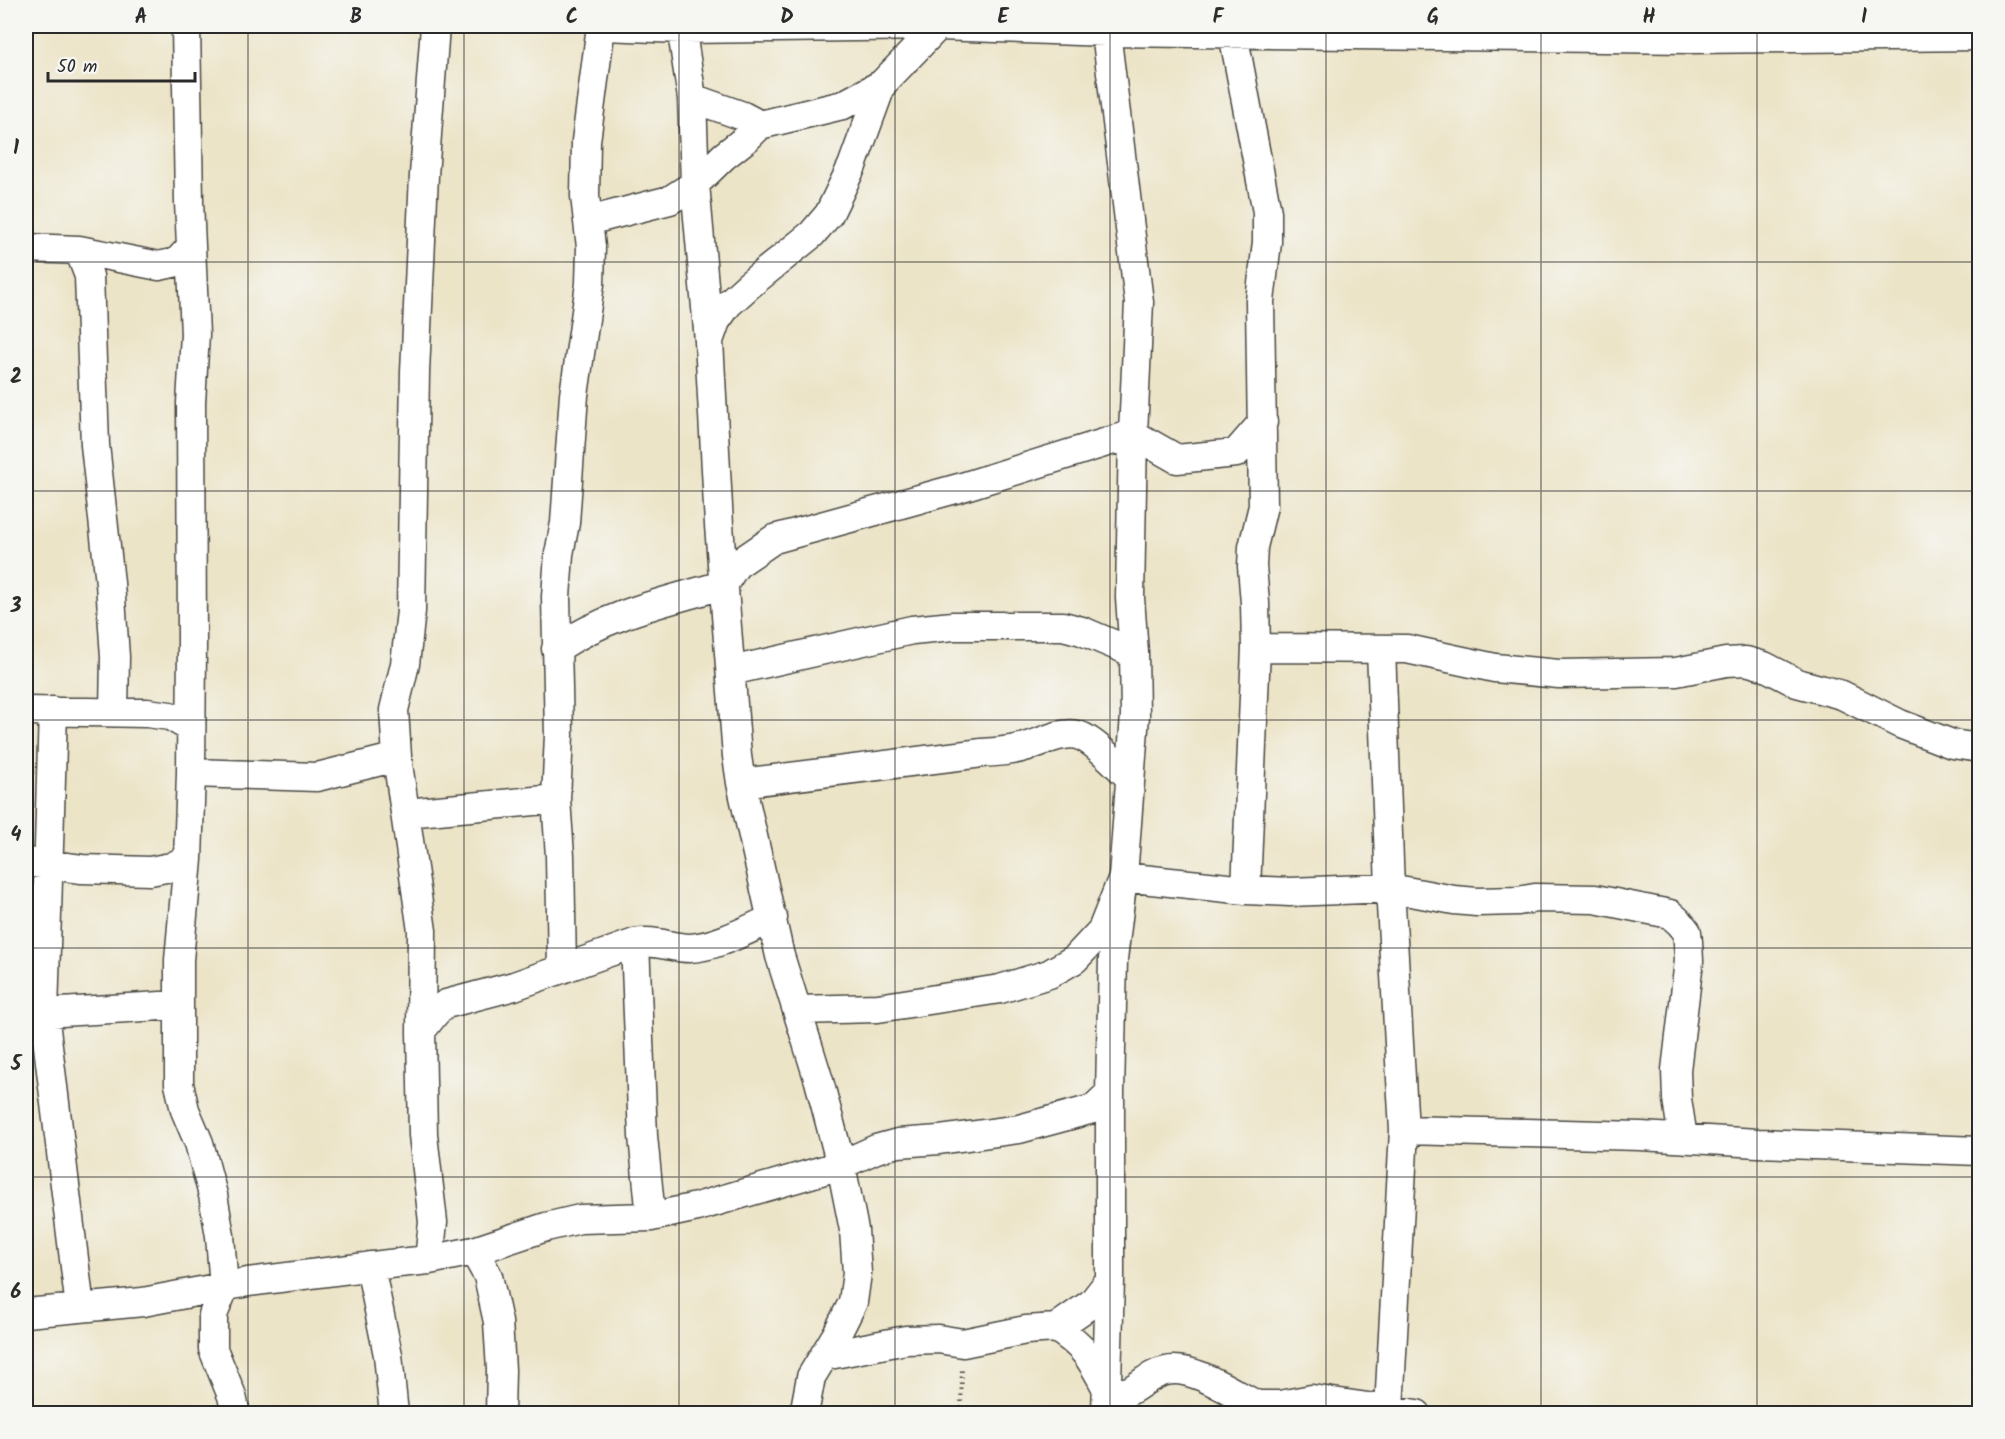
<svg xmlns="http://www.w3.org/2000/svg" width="2005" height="1439" font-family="Kalam,sans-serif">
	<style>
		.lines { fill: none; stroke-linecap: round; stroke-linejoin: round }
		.minor-casing { stroke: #484742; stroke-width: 31 }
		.path { stroke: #484742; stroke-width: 4; stroke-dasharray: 1.5 4.5; stroke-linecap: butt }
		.minor { stroke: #fff; stroke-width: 28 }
		.grid { fill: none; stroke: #2b2b2b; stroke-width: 1.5; stroke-opacity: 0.55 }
		.neatline { fill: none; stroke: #2b2b2b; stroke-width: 2 }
		.grid-label { font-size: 20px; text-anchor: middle; font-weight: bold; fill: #2b2b2b }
	</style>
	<rect width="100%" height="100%" fill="#f6f6f2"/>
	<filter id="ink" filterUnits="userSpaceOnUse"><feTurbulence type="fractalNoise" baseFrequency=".0167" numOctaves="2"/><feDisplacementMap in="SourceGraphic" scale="12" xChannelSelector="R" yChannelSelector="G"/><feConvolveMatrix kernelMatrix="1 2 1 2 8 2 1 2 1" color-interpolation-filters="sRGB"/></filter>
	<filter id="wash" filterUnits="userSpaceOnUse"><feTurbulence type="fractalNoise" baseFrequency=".008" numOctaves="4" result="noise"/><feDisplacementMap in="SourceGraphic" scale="24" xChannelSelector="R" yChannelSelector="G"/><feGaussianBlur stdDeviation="1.35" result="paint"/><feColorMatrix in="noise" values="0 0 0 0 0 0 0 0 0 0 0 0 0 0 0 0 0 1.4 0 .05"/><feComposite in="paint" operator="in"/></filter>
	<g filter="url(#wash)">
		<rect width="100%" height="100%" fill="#ece4c7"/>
	</g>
	<g filter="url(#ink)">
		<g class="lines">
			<defs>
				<path id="minor" d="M 186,26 L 189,202 L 195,334 L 191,403 L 192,642 L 191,773 L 188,859 L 179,960 L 179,1084 L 185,1110 L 199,1143 L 213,1195 L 220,1236 L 224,1288 L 213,1315 L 213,1349 L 232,1396 L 236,1414
					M 603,26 L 681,29 L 938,26 L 1106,32 L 1690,39 L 1980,36
					M 681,26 L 692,98 L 695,184 L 709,341 L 719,525 L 737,756 L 741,783 L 780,956 L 819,1081 L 841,1165 L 854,1230 L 857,1273 L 853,1302 L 837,1334 L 811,1377 L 804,1414
					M 1233,33 L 1267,212 L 1267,242 L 1260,301 L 1263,506 L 1253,547 L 1252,566 L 1255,603 L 1256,648 L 1246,890
					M 692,98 L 743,116 L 760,125
					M 588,221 L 670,200 L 695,184 L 724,156 L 747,138 L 760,125 L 843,105 L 882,84 L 938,26
					M 26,248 L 79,250 L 159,266 L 177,262 L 190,248
					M 79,250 L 89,276 L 95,445 L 110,583 L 115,657 L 114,712
					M 709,341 L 716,321 L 728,304 L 749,285 L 812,234 L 829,214 L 852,166 L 882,84
					M 1256,648 L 1407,649 L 1495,668 L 1559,674 L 1676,672 L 1726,662 L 1746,661 L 1764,666 L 1797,683 L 1842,695 L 1900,724 L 1952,744 L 1980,748
					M 556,649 C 608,614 663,602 723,585 L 736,565 L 774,539 L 959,488 L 1133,434 L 1177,459 L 1236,453 L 1263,422
					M 1381,649 L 1390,888 L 1404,1130 L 1389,1409
					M 731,671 L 912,630 L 953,626 L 1063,626 L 1082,631 L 1134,653
					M 26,711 L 147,713 L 170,716 L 191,728
					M 53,711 L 44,1013 L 80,1308
					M 191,773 L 317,777 L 397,757
					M 741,783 L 982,753 C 998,752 1013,751 1028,746 C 1043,742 1061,731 1077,735 C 1092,738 1119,767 1130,778
					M 556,799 L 560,856 L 562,969
					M 406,813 L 556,799 L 559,735 L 556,597 L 559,554 L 565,523 L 574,395 L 590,284 L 591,247 L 585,196 L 586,141 L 601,26
					M 26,862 L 82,869 L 150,871 L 171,867 L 188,859
					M 635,943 L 643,1136 L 651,1217
					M 797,1010 L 878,1008 L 1000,989 L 1049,974 L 1075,959 L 1102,930 L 1123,877 L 1246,890 L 1290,892 L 1390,888 L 1454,900 L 1477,902 L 1518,901 L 1535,898 L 1595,899 L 1670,914 L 1680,923 L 1687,932 L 1688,942 L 1689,961 L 1676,1070 L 1677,1099 L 1683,1138
					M 28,1017 L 44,1013 L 178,1005
					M 421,1031 L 436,1012 L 446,1004 L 514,986 L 635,943 C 654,939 671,948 690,948 C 716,947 749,929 773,918
					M 1404,1130 L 1641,1136 L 1758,1143 L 1980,1151
					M 474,1251 L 488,1276 L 498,1322 L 501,1370 L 500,1414
					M 429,1260 L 433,1222 L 423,1135 L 421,1031 L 422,931 L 397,757 L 394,710 L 405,664 L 411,611 L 415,372 L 424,175 L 435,26
					M 370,1266 L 388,1355 L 394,1414
					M 26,1313 L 143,1302 L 248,1282 L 389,1264 L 429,1260 L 474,1251 L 546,1227 L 580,1219 L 651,1217 L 697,1207 L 841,1165 L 876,1149 L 898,1143 L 939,1140 L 1019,1129 L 1041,1123 L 1093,1109 L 1110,1093
					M 1056,1328 C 1085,1346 1091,1359 1107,1389 L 1125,1393 C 1139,1387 1150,1374 1166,1371 C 1192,1364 1233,1394 1257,1405
					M 824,1356 L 906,1340 L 938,1339 L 963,1343 L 1026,1330 L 1056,1328 L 1092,1303 L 1110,1280
					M 1238,1408 L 1257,1405 L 1280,1405 L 1312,1399 L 1417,1414
					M 1106,1414 L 1110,1280 L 1110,1093 L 1113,959 L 1123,877 L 1135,715 L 1134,653 L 1130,598 L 1133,434 L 1139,302 L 1106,32"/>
			</defs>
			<use href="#minor" class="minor-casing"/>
			<path class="path" d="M 961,1414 L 962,1366"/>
			<use href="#minor" class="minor"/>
		</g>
	</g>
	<path class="grid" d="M 248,26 L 248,1414M 464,26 L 464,1414M 679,26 L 679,1414M 895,26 L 895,1414M 1110,26 L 1110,1414M 1326,26 L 1326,1414M 1541,26 L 1541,1414M 1757,26 L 1757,1414M 26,262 L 1980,262M 26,491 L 1980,491M 26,720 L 1980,720M 26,948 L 1980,948M 26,1177 L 1980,1177"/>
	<rect width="2005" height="1439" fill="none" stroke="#f6f6f2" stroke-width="66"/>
	<path d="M48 72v9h147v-9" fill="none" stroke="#2b2b2b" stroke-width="3"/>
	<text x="57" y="72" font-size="18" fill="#2b2b2b" stroke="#f6f6f2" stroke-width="4.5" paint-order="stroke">50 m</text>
	<rect x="33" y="33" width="1939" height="1373" class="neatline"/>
	<g class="grid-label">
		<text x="141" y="23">A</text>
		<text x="356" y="23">B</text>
		<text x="572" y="23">C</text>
		<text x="787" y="23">D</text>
		<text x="1003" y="23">E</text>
		<text x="1218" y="23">F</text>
		<text x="1433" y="23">G</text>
		<text x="1649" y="23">H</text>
		<text x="1864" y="23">I</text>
		<text x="16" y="154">1</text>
		<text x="16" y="383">2</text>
		<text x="16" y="612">3</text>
		<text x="16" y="841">4</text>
		<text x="16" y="1070">5</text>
		<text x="16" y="1298">6</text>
	</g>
</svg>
